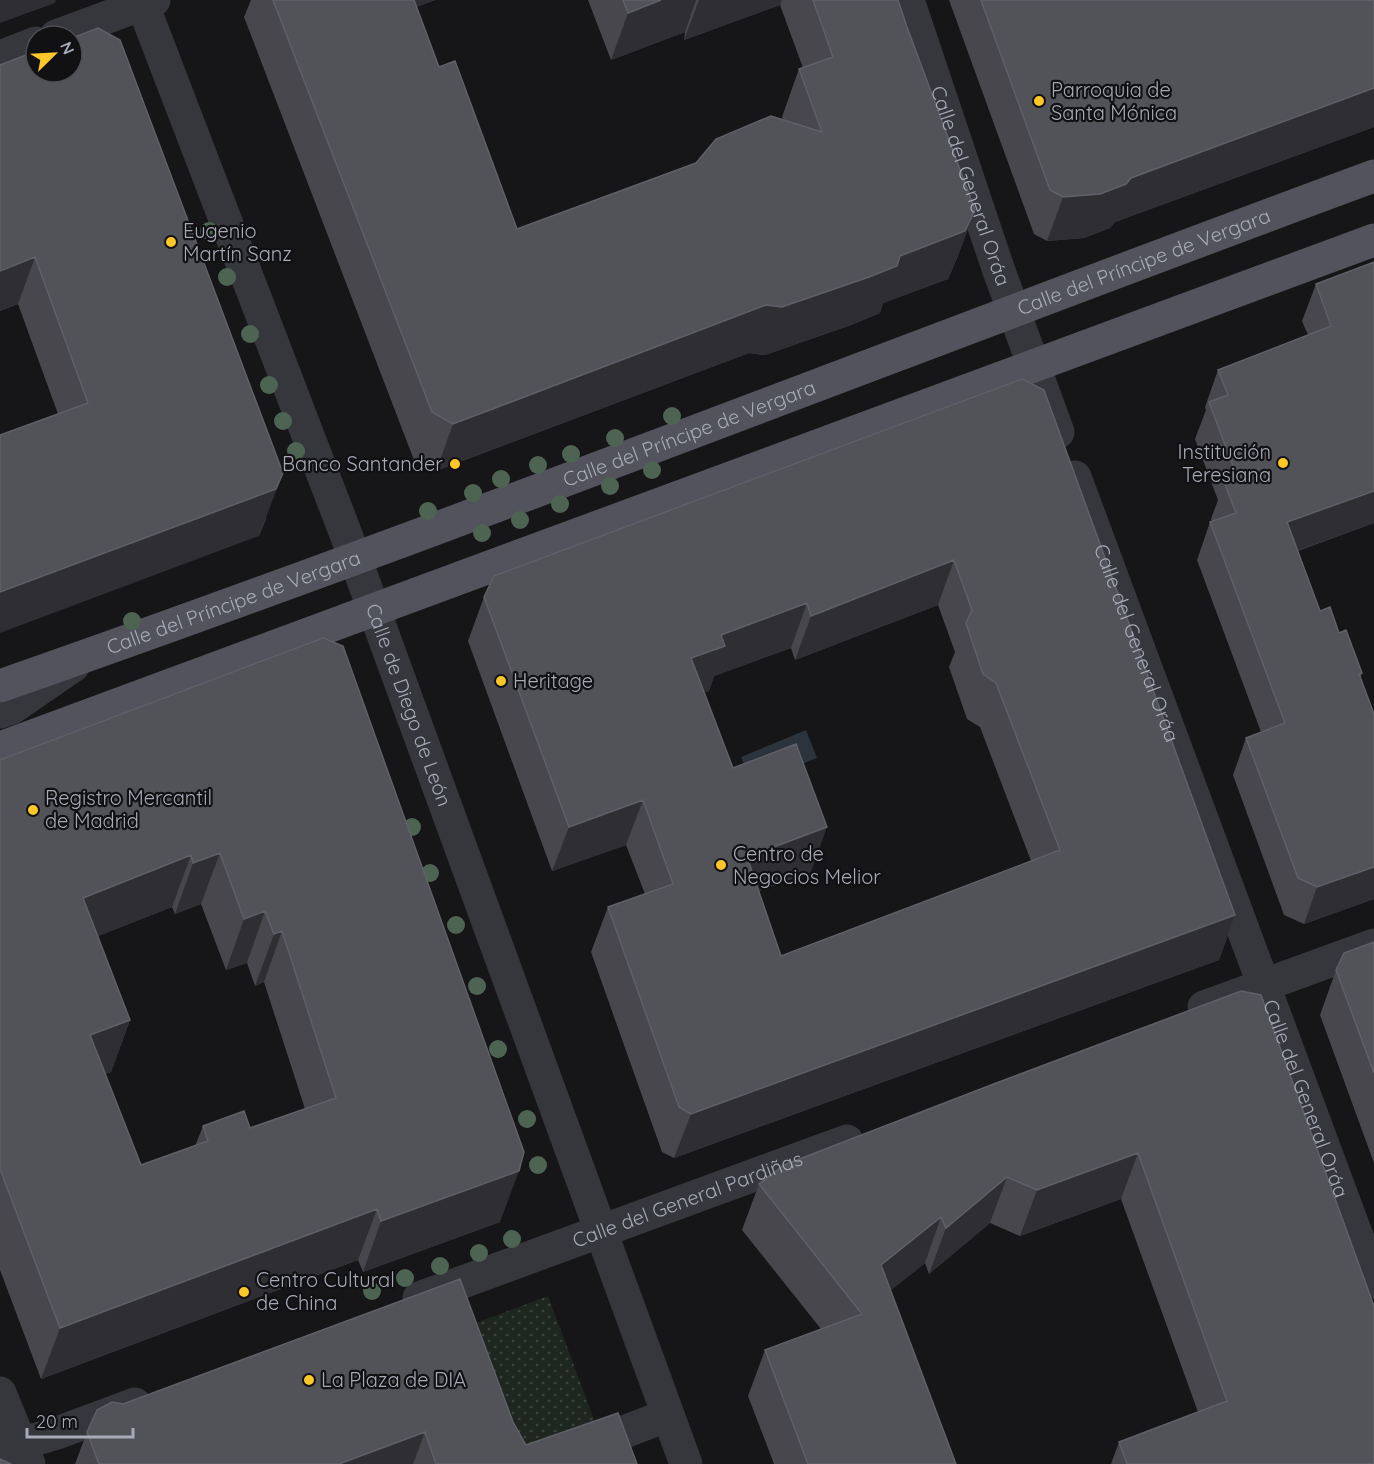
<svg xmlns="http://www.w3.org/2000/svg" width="1374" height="1464" font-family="Quicksand,sans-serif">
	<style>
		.garden { fill: url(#garden-dots) }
		.water { fill: #2b333c }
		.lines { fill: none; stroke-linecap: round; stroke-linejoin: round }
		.minor { stroke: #36373d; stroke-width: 33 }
		.major { stroke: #52535c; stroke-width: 33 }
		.tree { fill: #4e6452 }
		.wall { fill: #47474d; fill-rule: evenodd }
		.shaded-wall { fill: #2f2f33 }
		.building { fill: #525259; stroke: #5f6068; stroke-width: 1.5; fill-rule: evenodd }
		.poi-dot { fill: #fdc728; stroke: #111013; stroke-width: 2 }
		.labels { text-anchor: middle; stroke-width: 4.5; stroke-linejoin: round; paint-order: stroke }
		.poi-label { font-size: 20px; fill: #a7abb8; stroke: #111013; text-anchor: start }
		.street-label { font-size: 20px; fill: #a7abb8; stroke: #111013 }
	</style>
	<defs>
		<pattern id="garden-dots" width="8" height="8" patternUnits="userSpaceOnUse" patternTransform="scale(1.5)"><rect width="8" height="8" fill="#1d261f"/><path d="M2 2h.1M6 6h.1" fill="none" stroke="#3b433d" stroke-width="1.8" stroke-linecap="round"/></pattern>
	</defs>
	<rect width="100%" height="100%" fill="#161518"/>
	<path class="garden" d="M 548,1296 L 604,1446 L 507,1464 L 457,1330 Z"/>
	<path class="water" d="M 806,730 L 817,758 L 752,784 L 741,757 Z"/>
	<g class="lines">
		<g class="minor">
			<path id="s1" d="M 141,0 L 355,558 L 686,1464"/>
			<path id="s2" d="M 908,0 L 999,271 L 1058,432"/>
			<path d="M 56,36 L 154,0"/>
			<path d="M 0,57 L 36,43"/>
			<path id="s3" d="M 1075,477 L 1374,1282"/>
			<path d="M 0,712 L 12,708 L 73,666"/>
			<path d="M 1204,1007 L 1374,945"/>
			<path id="s4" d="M 419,1298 L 847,1141"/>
			<path d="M 0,1393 L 29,1464"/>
			<path d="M 0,1450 L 57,1433 L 135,1404"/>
			<path d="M 542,1464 L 668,1415"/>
		</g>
		<g class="major">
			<path id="s5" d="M 0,686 C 461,525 916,345 1374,176"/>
			<path d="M 0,748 L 1374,240"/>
		</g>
	</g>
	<g class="tree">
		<circle cx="209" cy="231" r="9"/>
		<circle cx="227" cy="277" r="9"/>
		<circle cx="250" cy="334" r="9"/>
		<circle cx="269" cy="385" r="9"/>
		<circle cx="672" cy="416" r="9"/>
		<circle cx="283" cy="421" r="9"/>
		<circle cx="615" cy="438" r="9"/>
		<circle cx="296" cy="451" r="9"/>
		<circle cx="571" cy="454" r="9"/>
		<circle cx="538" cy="465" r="9"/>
		<circle cx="652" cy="470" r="9"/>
		<circle cx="501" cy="479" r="9"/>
		<circle cx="610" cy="486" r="9"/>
		<circle cx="473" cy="493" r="9"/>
		<circle cx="560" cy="504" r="9"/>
		<circle cx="428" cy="511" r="9"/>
		<circle cx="520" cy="520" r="9"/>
		<circle cx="482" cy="533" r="9"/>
		<circle cx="132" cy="621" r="9"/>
		<circle cx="412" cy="827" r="9"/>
		<circle cx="430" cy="873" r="9"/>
		<circle cx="456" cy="925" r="9"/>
		<circle cx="477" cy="986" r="9"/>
		<circle cx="498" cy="1049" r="9"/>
		<circle cx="527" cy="1119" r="9"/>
		<circle cx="538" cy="1165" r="9"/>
		<circle cx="512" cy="1239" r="9"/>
		<circle cx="479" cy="1253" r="9"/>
		<circle cx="440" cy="1266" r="9"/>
		<circle cx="405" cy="1278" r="9"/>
		<circle cx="372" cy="1291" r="9"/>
	</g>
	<path class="wall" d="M 251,0 L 435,0 L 416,7 L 439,67 L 517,229 L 696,163 L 783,120 L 782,117 L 799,69 L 803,68 L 780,5 L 684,40 L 685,32 L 611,60 L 588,0 L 898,0 L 907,27 L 975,210 L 957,258 L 948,279 L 883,303 L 880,313 L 851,325 L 765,355 L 749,353 L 436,471 L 414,460 L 244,17 Z
		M 949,0 L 1374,0 L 1374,127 L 1115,222 L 1110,228 L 1084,238 L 1047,241 L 1034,234 Z
		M 0,65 L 266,519 L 259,536 L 58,414 L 18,304 L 0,311 Z
		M 1374,262 L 1374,523 L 1298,551 L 1320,611 L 1339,633 L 1362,673 L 1361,678 L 1374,899 L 1304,924 L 1284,915 L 1233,775 L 1246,738 L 1261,732 L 1197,560 L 1210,522 L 1212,522 L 1211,519 L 1218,500 L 1195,439 L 1206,410 L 1205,407 L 1218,370 L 1308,335 L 1302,321 L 1316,284 Z
		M 1022,379 L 1235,915 L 1219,960 L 674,1158 L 662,1152 L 591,952 L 608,907 L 645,894 L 626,845 L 552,871 L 468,641 L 484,597 ZM 938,605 L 955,652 L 949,667 L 967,719 L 980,727 L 1031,861 L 781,956 L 759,891 L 811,872 L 733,768 L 704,692 L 709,691 L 714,676 L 791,648 L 795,660 Z
		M 323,638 L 500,1222 L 363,1272 L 358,1260 L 41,1379 L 0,1270 L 0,760 ZM 201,904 L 226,970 L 247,963 L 255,986 L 264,982 L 305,1109 L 250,1128 L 203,1126 L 195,1146 L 141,1165 L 105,1074 L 111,1072 L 130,1020 L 98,936 L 172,907 L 175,914 Z
		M 1374,942 L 1374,1163 L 1320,1015 L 1336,970 Z
		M 1241,991 L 1374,1464 L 1111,1464 L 1119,1442 L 1198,1412 L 1121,1199 L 1020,1236 L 990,1223 L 929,1274 L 925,1263 L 891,1290 L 956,1464 L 774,1464 L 748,1396 L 765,1350 L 821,1329 L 742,1230 L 759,1184 Z
		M 123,1404 L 513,1422 L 526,1445 L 637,1464 L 75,1464 L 87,1432 Z"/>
	<path class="shaded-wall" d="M 0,0 L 56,0 L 55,3 L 0,23 Z
		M 392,0 L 435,0 L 385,18 Z
		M 661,0 L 696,0 L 685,32 L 611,60 L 628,13 Z
		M 699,0 L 782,0 L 780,5 L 684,40 Z
		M 1374,88 L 1374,127 L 1115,222 L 1110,228 L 1084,238 L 1047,241 L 1063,197 L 1131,178 Z
		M 975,210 L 957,258 L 948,279 L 883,303 L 880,313 L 851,325 L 765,355 L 749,353 L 436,471 L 453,424 L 766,305 Z
		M 35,257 L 18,304 L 0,311 L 0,271 Z
		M 283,473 L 259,536 L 0,633 L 0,592 Z
		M 1374,491 L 1374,523 L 1274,559 L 1287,522 Z
		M 954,560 L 938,605 L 795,660 L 811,616 Z
		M 807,603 L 791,648 L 714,676 L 709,691 L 675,703 L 691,658 L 721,635 Z
		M 643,800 L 626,845 L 552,871 L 569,827 Z
		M 827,827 L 811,872 L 730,901 L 747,857 Z
		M 220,853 L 201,904 L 175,914 L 193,863 Z
		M 191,855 L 172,907 L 65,949 L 83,898 Z
		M 1374,867 L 1374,899 L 1304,924 L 1317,887 Z
		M 265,911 L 247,963 L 226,970 L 244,919 Z
		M 1235,915 L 1219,960 L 674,1158 L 691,1114 Z
		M 282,931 L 264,982 L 255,986 L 274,934 Z
		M 130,1020 L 111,1072 L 72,1086 L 90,1035 Z
		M 1138,1153 L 1121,1199 L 1020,1236 L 1037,1190 Z
		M 519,1171 L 500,1222 L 363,1272 L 381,1221 Z
		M 1007,1177 L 990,1223 L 929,1274 L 946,1228 Z
		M 377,1209 L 358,1260 L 41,1379 L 60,1328 Z
		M 941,1217 L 925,1263 L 865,1311 L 881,1265 Z
		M 425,1432 L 413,1464 L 339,1464 Z"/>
	<path class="building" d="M 273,0 L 414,0 L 439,67 L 455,61 L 517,229 L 696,163 L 716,139 L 771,116 L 822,132 L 799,69 L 833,57 L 813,0 L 898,0 L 907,27 L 975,210 L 965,231 L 900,256 L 897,266 L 869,277 L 782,307 L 766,305 L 453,424 L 432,412 Z
		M 623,0 L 661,0 L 628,13 Z
		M 981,0 L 1374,0 L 1374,88 L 1131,178 L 1126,184 L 1100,194 L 1063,197 L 1050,190 Z
		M 98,28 L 120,40 L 283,473 L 276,489 L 0,592 L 0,435 L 88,403 L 35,257 L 0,271 L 0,65 L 36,51 L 36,72 L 72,72 L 72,38 Z
		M 1374,262 L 1374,491 L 1287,522 L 1320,611 L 1330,607 L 1339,633 L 1346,630 L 1362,673 L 1359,674 L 1374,714 L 1374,867 L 1317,887 L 1298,878 L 1246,738 L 1285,723 L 1210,522 L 1236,513 L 1224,482 L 1237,477 L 1209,402 L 1228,395 L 1218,370 L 1331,326 L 1316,284 Z
		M 1022,379 L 1044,390 L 1235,915 L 691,1114 L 679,1107 L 608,907 L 673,884 L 643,800 L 569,827 L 484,597 L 494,576 ZM 954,560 L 972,610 L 966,623 L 983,674 L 996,683 L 1060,850 L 781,956 L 747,857 L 827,827 L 796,744 L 733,768 L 691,658 L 725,646 L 721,635 L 807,603 L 811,616 Z
		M 323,638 L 343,646 L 524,1152 L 519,1171 L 381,1221 L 377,1209 L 60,1328 L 0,1169 L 0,760 ZM 220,853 L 244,919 L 265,911 L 274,934 L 282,931 L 336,1098 L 250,1128 L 244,1111 L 203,1126 L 208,1141 L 141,1165 L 90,1035 L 130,1020 L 83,898 L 191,855 L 193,863 Z
		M 1374,942 L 1374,1073 L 1336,970 L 1344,953 Z
		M 1241,991 L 1261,995 L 1374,1306 L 1374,1464 L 1127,1464 L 1119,1442 L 1227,1401 L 1138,1153 L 1037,1190 L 1007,1177 L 946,1228 L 941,1217 L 881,1265 L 956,1464 L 808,1464 L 765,1350 L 862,1314 L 759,1184 L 784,1165 L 991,1085 Z
		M 460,1279 L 513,1422 L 526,1445 L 618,1413 L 637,1464 L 436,1464 L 425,1432 L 339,1464 L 99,1464 L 87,1432 L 97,1410 L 112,1402 L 123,1404 Z
		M 0,1459 L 11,1464 L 0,1464 Z"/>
	<g class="poi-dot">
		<circle cx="1039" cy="101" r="6"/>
		<circle cx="171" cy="242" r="6"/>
		<circle cx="1283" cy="463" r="6"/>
		<circle cx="455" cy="464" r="6"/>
		<circle cx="501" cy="681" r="6"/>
		<circle cx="33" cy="810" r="6"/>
		<circle cx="721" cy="865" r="6"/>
		<circle cx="244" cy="1292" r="6"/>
		<circle cx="309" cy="1380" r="6"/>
	</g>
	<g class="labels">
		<g class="poi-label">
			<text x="1051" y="97">Parroquia de<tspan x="1051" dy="23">Santa Mónica</tspan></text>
			<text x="183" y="238">Eugenio<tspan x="183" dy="23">Martín Sanz</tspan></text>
			<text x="1271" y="459" text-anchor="end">Institución<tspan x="1271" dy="23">Teresiana</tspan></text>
			<text x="443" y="471" text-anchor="end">Banco Santander</text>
			<text x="513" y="688">Heritage</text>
			<text x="45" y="805">Registro Mercantil<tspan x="45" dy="23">de Madrid</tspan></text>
			<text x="733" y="861">Centro de<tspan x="733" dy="23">Negocios Melior</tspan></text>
			<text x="256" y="1287">Centro Cultural<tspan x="256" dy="23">de China</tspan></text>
			<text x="321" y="1387">La Plaza de DIA</text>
		</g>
		<g class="street-label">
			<text dy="7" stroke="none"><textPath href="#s2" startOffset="196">Calle del General Oráa</textPath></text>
			<text dy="7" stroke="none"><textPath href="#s5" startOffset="1220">Calle del Príncipe de Vergara</textPath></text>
			<text dy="7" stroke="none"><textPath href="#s5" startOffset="734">Calle del Príncipe de Vergara</textPath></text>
			<text dy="7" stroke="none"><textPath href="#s5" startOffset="248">Calle del Príncipe de Vergara</textPath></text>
			<text dy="7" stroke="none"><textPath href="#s3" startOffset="177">Calle del General Oráa</textPath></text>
			<text dy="7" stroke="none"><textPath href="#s1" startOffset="754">Calle de Diego de León</textPath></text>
			<text dy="7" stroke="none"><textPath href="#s3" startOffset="663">Calle del General Oráa</textPath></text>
			<text dy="7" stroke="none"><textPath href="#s4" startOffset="286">Calle del General Pardiñas</textPath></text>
		</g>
	</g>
	<g transform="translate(54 54) rotate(66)"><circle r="28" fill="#111013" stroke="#4d4e55" stroke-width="1.5"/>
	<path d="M0-4.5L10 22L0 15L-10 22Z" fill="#fdc728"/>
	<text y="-9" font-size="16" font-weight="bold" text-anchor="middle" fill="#a7abb8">N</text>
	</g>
	<path d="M27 1428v9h106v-9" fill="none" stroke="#a7abb8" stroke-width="3"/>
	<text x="36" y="1428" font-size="18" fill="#a7abb8" stroke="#111013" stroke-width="4.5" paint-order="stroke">20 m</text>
</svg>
